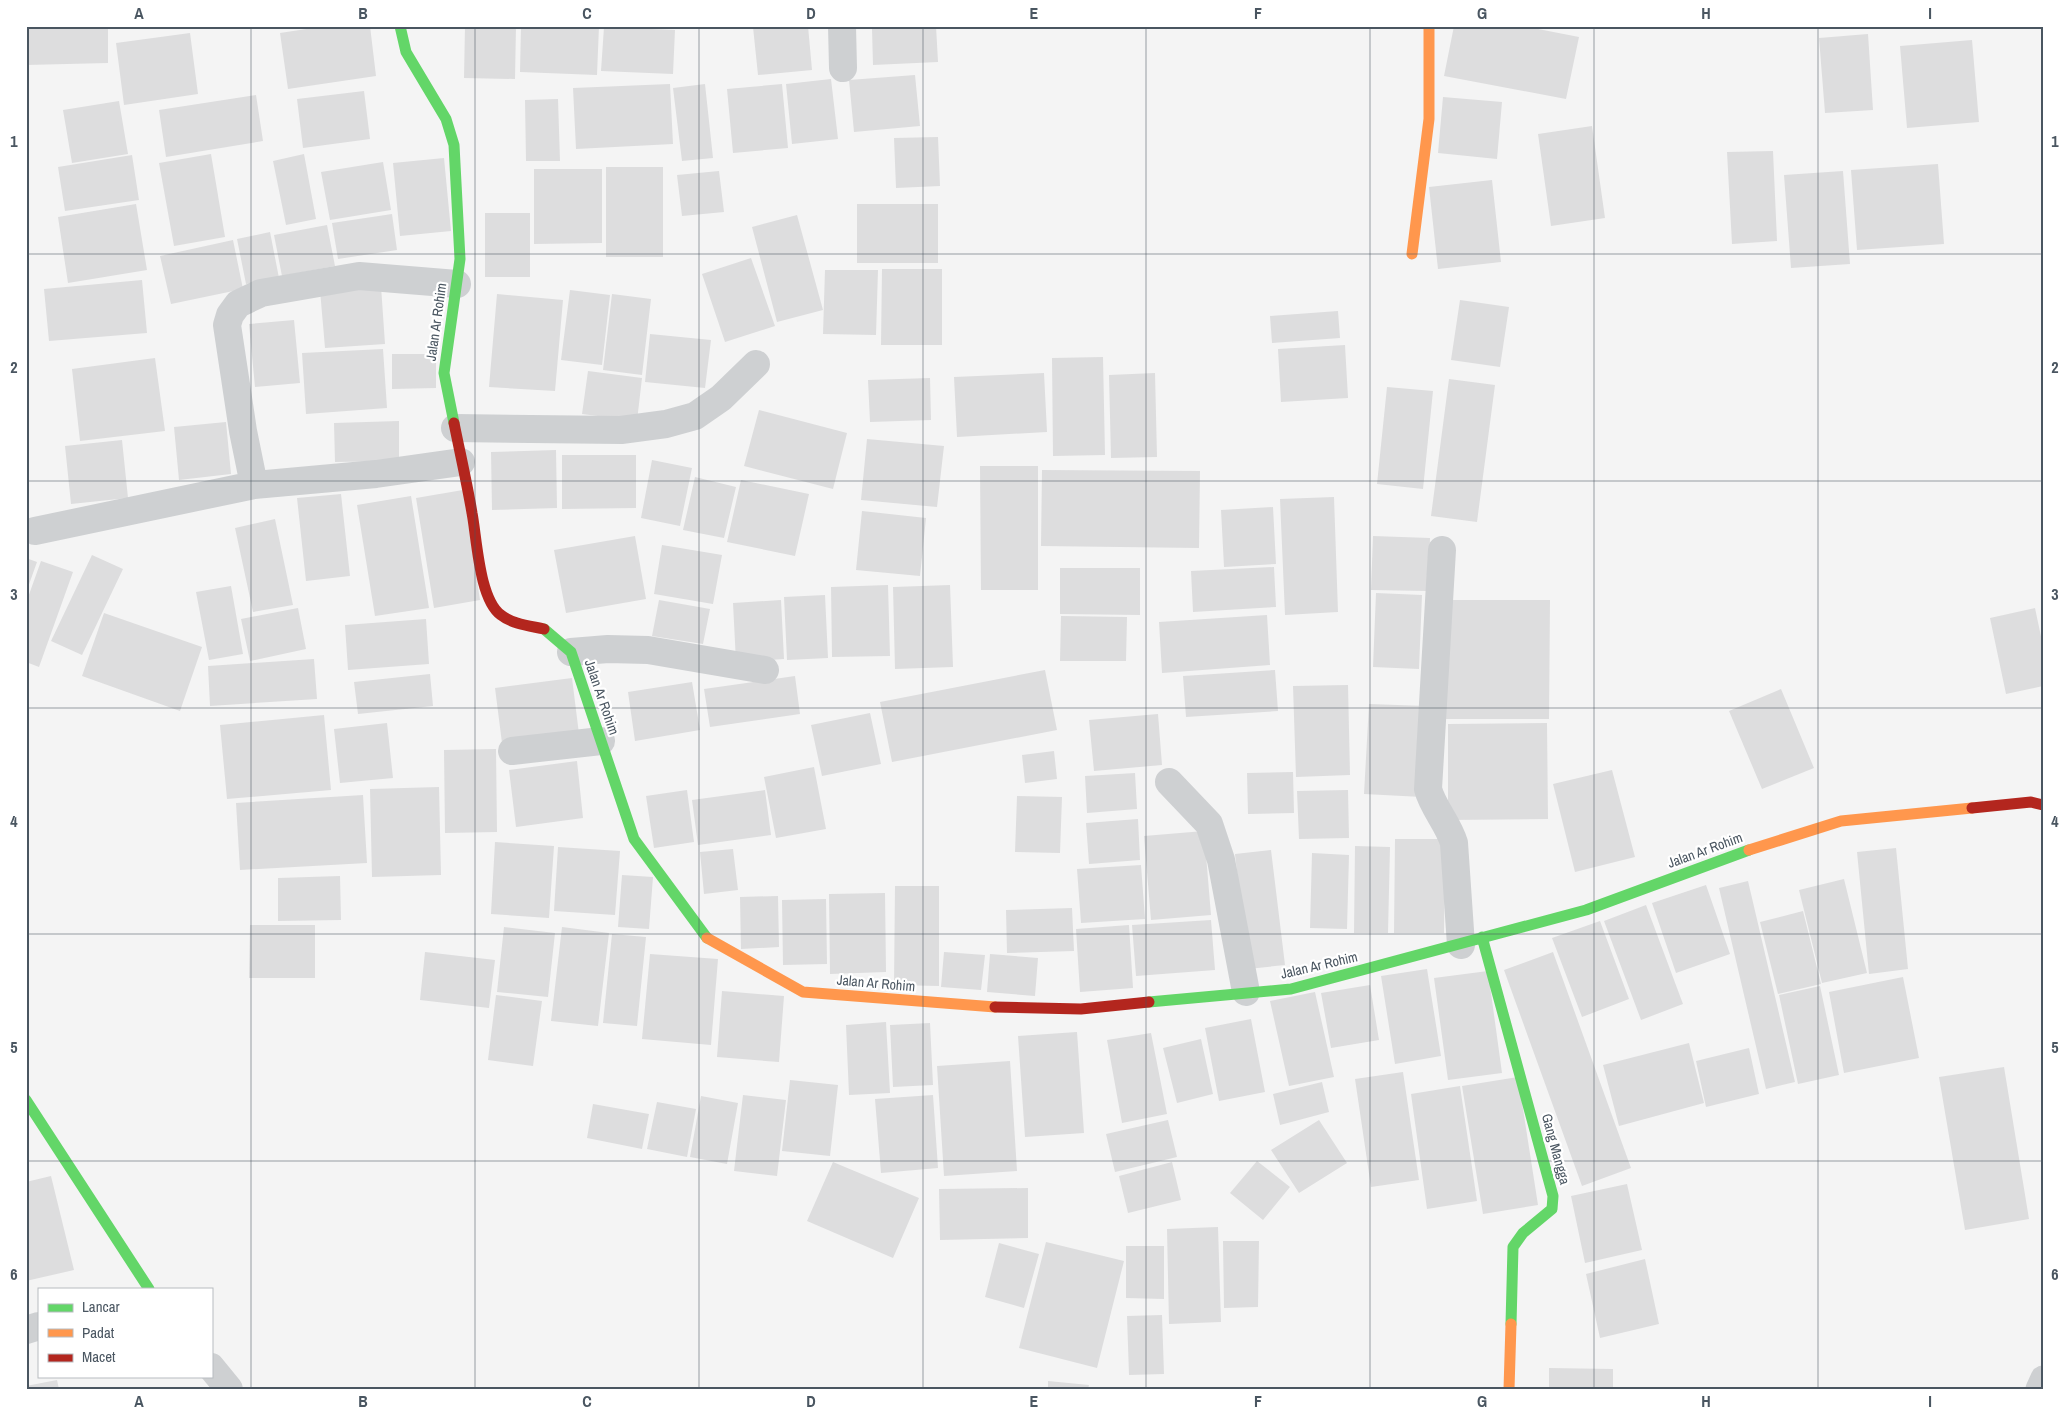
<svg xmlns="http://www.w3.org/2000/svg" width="2069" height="1415" font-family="'Archivo Narrow',sans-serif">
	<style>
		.building { fill: #ddddde }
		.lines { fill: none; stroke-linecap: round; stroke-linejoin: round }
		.lane { stroke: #ced0d2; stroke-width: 25 }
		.street { stroke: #ced0d2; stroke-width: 28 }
		.fast { stroke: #63d668; stroke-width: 11 }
		.slow { stroke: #ff974d; stroke-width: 11 }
		.jam { stroke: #b3261e; stroke-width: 11 }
		.grid { fill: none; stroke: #4a5661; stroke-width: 1; stroke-opacity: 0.55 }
		.labels { text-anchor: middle; stroke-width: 4.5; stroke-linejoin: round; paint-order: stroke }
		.street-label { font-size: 14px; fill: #4a5661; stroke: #fff }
		.neatline { fill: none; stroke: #4a5661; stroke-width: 2 }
		.grid-label { font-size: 16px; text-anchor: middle; font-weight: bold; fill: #4a5661 }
	</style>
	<rect width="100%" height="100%" fill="#f4f4f4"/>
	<path class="building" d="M 26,26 L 108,26 L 108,63 L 26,65 Z
		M 326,26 L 370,26 L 376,76 L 288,89 L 280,33 Z
		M 465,26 L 516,26 L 515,79 L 464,78 Z
		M 521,26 L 599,26 L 597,75 L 520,72 Z
		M 808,26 L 812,70 L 758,75 L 753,27 Z
		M 936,26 L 938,62 L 873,65 L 872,29 Z
		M 1454,26 L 1523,26 L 1579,37 L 1566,99 L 1444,76 Z
		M 604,27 L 675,30 L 673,74 L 601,71 Z
		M 190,33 L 198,94 L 124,105 L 116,43 Z
		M 1868,34 L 1873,110 L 1825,113 L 1819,38 Z
		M 1972,40 L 1979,122 L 1907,128 L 1900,46 Z
		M 915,75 L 920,126 L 854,132 L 849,80 Z
		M 831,79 L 838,139 L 792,144 L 786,84 Z
		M 670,84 L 673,144 L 576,149 L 573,88 Z
		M 705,84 L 713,158 L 682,161 L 673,88 Z
		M 782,84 L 788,148 L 733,153 L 727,89 Z
		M 364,91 L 370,139 L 303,148 L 297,99 Z
		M 256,95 L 263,141 L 166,157 L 159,110 Z
		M 1443,97 L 1502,102 L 1497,159 L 1438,153 Z
		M 558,99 L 560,161 L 526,161 L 525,100 Z
		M 119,101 L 128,154 L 72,163 L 63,110 Z
		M 1592,126 L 1605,218 L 1551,226 L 1538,134 Z
		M 938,137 L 940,186 L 896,188 L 894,138 Z
		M 1773,151 L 1777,241 L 1732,244 L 1727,152 Z
		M 211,154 L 225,237 L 174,246 L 159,163 Z
		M 304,154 L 316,219 L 286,225 L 273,161 Z
		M 132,155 L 139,200 L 65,211 L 58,167 Z
		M 444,158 L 451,231 L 400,236 L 393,163 Z
		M 383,162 L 391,210 L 330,220 L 321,172 Z
		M 1938,164 L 1944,244 L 1857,250 L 1851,170 Z
		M 606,167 L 663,167 L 663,257 L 606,257 Z
		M 534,169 L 602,169 L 602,243 L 534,244 Z
		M 719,171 L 724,212 L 682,216 L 677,175 Z
		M 1843,171 L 1850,264 L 1791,268 L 1784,175 Z
		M 1492,180 L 1501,262 L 1438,269 L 1429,187 Z
		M 136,204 L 147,270 L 68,283 L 58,217 Z
		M 857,204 L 938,204 L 938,263 L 857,263 Z
		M 485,213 L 530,213 L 530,277 L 485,277 Z
		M 392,214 L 397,250 L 338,259 L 332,223 Z
		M 797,215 L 823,310 L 777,322 L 752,227 Z
		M 327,225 L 335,266 L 282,276 L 274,235 Z
		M 270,232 L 279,278 L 246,284 L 237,239 Z
		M 233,240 L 243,289 L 171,304 L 160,256 Z
		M 751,258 L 775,326 L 725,342 L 702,274 Z
		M 882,269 L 942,269 L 942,345 L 881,345 Z
		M 825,270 L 878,270 L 876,335 L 823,334 Z
		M 142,280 L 147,333 L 49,341 L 44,289 Z
		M 381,286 L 385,344 L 325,348 L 320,290 Z
		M 570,290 L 610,295 L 602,365 L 561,360 Z
		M 497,294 L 563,300 L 555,391 L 489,387 Z
		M 612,294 L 651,299 L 642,375 L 603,370 Z
		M 1460,300 L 1509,307 L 1500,367 L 1451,360 Z
		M 1338,311 L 1340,338 L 1272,343 L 1270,316 Z
		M 294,320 L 300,383 L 255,387 L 249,324 Z
		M 650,334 L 711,340 L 705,388 L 645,382 Z
		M 1345,345 L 1348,398 L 1281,402 L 1278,349 Z
		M 383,349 L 387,408 L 306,414 L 302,353 Z
		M 392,354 L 436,354 L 436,388 L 392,389 Z
		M 1103,357 L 1105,455 L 1053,456 L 1052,358 Z
		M 155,358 L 165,431 L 80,441 L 72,369 Z
		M 588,371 L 642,378 L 637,421 L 582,414 Z
		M 1044,373 L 1047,432 L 957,437 L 954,377 Z
		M 1155,373 L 1157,457 L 1111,458 L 1109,375 Z
		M 930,378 L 931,420 L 870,422 L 868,380 Z
		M 1449,379 L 1495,385 L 1477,522 L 1431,516 Z
		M 1387,387 L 1433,391 L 1423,489 L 1377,484 Z
		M 759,410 L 847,433 L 833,489 L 744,466 Z
		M 399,421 L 399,461 L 335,462 L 334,423 Z
		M 226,422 L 231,474 L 179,480 L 174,427 Z
		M 867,439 L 944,446 L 937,507 L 861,500 Z
		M 122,440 L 128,498 L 71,504 L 65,446 Z
		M 556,450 L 557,508 L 492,510 L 491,452 Z
		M 562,455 L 636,455 L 636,508 L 562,509 Z
		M 652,460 L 692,468 L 680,526 L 641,518 Z
		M 980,466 L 1038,466 L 1038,590 L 981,590 Z
		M 1042,470 L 1200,471 L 1199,548 L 1041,546 Z
		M 695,477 L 736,487 L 724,538 L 683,530 Z
		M 741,480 L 809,494 L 795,556 L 727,542 Z
		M 463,490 L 480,600 L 434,608 L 416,498 Z
		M 341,494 L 350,576 L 306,581 L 297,498 Z
		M 411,496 L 429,608 L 375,616 L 357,505 Z
		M 1334,497 L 1338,612 L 1285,615 L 1280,499 Z
		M 1273,507 L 1276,564 L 1224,567 L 1221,510 Z
		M 862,511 L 926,518 L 920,576 L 856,570 Z
		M 275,519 L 293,605 L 253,612 L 235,528 Z
		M 635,536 L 646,599 L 566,613 L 554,550 Z
		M 1373,536 L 1430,538 L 1428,591 L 1371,590 Z
		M 662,545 L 722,555 L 713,604 L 654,594 Z
		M 92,555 L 123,569 L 82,655 L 51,641 Z
		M 26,558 L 37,562 L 27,590 L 26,590 Z
		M 41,561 L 73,572 L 39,667 L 26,662 L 26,603 Z
		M 1274,567 L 1276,607 L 1193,612 L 1191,571 Z
		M 1060,568 L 1140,568 L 1140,615 L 1060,614 Z
		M 888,585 L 890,656 L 832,657 L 831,587 Z
		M 950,585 L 953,667 L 895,669 L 893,587 Z
		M 231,586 L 243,654 L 209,660 L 196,592 Z
		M 1376,593 L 1422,595 L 1419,669 L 1373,667 Z
		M 825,595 L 828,658 L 787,660 L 784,597 Z
		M 659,600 L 710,609 L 703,644 L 652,636 Z
		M 781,600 L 784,659 L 736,662 L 733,603 Z
		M 1446,600 L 1550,600 L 1549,719 L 1446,719 Z
		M 298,608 L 306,649 L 250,661 L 241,619 Z
		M 2035,608 L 2043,646 L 2043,686 L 2006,694 L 1990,618 Z
		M 104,613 L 202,647 L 180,711 L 82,676 Z
		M 1267,615 L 1270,665 L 1162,673 L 1159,622 Z
		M 1061,616 L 1127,617 L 1126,661 L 1060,661 Z
		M 426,619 L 429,664 L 348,670 L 345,625 Z
		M 314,659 L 317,699 L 210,706 L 208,666 Z
		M 1045,670 L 1057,730 L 892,762 L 880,702 Z
		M 1275,670 L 1278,711 L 1186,717 L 1183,676 Z
		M 430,674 L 433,706 L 358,714 L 354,682 Z
		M 795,676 L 800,714 L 710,727 L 704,689 Z
		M 572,678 L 579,734 L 502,743 L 495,688 Z
		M 692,682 L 700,730 L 635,741 L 628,692 Z
		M 1348,685 L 1350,775 L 1296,777 L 1293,686 Z
		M 1781,689 L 1814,768 L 1762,789 L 1729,711 Z
		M 1369,704 L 1426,706 L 1422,797 L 1364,794 Z
		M 870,713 L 881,764 L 822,776 L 811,725 Z
		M 1158,714 L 1162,765 L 1094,771 L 1089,720 Z
		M 324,715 L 331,790 L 227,799 L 220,725 Z
		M 387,723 L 393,778 L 340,783 L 334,729 Z
		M 1547,723 L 1548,819 L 1448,820 L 1448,724 Z
		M 496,749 L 497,832 L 445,833 L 444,750 Z
		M 1054,751 L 1057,779 L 1025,783 L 1022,755 Z
		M 577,761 L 583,818 L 516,827 L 509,770 Z
		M 814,767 L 826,829 L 776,838 L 764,777 Z
		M 1612,770 L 1635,857 L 1575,872 L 1553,784 Z
		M 1293,772 L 1294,813 L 1248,814 L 1247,773 Z
		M 1135,773 L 1137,809 L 1087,813 L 1085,776 Z
		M 439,787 L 441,875 L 372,877 L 370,789 Z
		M 687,790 L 694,842 L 654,848 L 646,796 Z
		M 765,790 L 771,835 L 698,845 L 692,800 Z
		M 1348,790 L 1349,838 L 1299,839 L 1297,791 Z
		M 363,795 L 367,863 L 240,870 L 236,803 Z
		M 1017,796 L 1062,797 L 1060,853 L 1015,852 Z
		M 1138,819 L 1140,860 L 1089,864 L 1086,823 Z
		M 1204,831 L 1211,915 L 1151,920 L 1144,836 Z
		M 1395,839 L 1445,839 L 1444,933 L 1394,933 Z
		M 495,842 L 554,846 L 549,918 L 491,914 Z
		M 1355,846 L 1390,847 L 1388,933 L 1354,933 Z
		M 558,847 L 620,851 L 615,915 L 554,911 Z
		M 1896,848 L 1908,969 L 1869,974 L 1857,852 Z
		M 733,849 L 738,890 L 704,894 L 700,852 Z
		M 1271,850 L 1285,965 L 1248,969 L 1235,854 Z
		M 1312,853 L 1349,855 L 1347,929 L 1310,928 Z
		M 1141,865 L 1145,919 L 1081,923 L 1077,869 Z
		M 622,875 L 653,877 L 649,929 L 618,927 Z
		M 340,876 L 341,920 L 278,921 L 278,878 Z
		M 1844,879 L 1867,973 L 1822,983 L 1799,890 Z
		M 1748,881 L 1795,1082 L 1766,1089 L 1719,888 Z
		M 1706,885 L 1730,954 L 1676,973 L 1652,903 Z
		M 895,886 L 939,886 L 939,986 L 894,985 Z
		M 885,893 L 886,972 L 830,974 L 829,894 Z
		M 778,896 L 779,947 L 741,949 L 740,897 Z
		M 826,899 L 827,964 L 783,965 L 782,900 Z
		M 1646,905 L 1683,1004 L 1641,1020 L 1604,921 Z
		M 1072,908 L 1074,951 L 1007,953 L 1006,910 Z
		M 1803,911 L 1821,984 L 1778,994 L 1760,922 Z
		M 1211,920 L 1215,970 L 1136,976 L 1132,925 Z
		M 1600,921 L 1629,999 L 1582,1017 L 1552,938 Z
		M 250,925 L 315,925 L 315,978 L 249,978 Z
		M 1129,925 L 1133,988 L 1080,992 L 1076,929 Z
		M 504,927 L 555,933 L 548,997 L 497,992 Z
		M 562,927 L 609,933 L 598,1026 L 551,1021 Z
		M 612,934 L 646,937 L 637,1026 L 603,1023 Z
		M 425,952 L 495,960 L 489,1008 L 420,1000 Z
		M 944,952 L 985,955 L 981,990 L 941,987 Z
		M 1553,952 L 1631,1168 L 1582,1186 L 1504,970 Z
		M 650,954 L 718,959 L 711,1045 L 642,1039 Z
		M 990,954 L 1038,958 L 1035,996 L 987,992 Z
		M 1427,969 L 1441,1056 L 1395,1064 L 1381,976 Z
		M 1488,971 L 1502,1073 L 1448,1080 L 1434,978 Z
		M 1903,977 L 1919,1058 L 1844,1073 L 1829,992 Z
		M 1370,985 L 1379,1040 L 1331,1048 L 1321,993 Z
		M 1820,986 L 1839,1075 L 1798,1084 L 1779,995 Z
		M 722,991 L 784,996 L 779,1062 L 717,1057 Z
		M 1315,992 L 1334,1077 L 1289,1086 L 1270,1001 Z
		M 496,995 L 542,1001 L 533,1066 L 488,1060 Z
		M 1251,1019 L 1265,1092 L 1219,1101 L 1205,1028 Z
		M 886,1022 L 890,1093 L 849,1095 L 846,1025 Z
		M 930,1023 L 933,1085 L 893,1087 L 890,1025 Z
		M 1077,1032 L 1084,1133 L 1025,1137 L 1018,1036 Z
		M 1151,1033 L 1167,1114 L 1122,1123 L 1107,1040 Z
		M 1201,1039 L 1213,1094 L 1177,1103 L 1163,1048 Z
		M 1689,1043 L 1704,1103 L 1619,1126 L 1603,1065 Z
		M 1749,1048 L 1759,1094 L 1706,1107 L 1696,1061 Z
		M 1010,1061 L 1017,1171 L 944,1176 L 937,1066 Z
		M 2004,1067 L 2029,1219 L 1965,1230 L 1939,1077 Z
		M 1403,1072 L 1419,1180 L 1371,1187 L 1355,1079 Z
		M 1518,1077 L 1538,1205 L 1483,1214 L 1462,1086 Z
		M 790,1080 L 838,1085 L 830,1156 L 782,1151 Z
		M 1322,1082 L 1329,1112 L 1280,1125 L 1273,1094 Z
		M 1460,1086 L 1477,1201 L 1427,1209 L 1411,1094 Z
		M 743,1095 L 786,1100 L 777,1176 L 734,1171 Z
		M 933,1095 L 938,1168 L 881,1173 L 875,1099 Z
		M 701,1096 L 738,1103 L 727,1164 L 690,1157 Z
		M 657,1102 L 696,1109 L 687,1157 L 647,1149 Z
		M 593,1104 L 649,1114 L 642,1149 L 587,1138 Z
		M 1168,1120 L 1177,1157 L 1115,1172 L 1106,1134 Z
		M 1319,1120 L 1347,1163 L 1299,1193 L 1271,1150 Z
		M 1257,1161 L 1290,1187 L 1263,1220 L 1230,1193 Z
		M 833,1162 L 919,1198 L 893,1258 L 807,1221 Z
		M 1172,1162 L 1181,1200 L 1128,1213 L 1119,1176 Z
		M 51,1176 L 74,1270 L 26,1281 L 26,1182 Z
		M 1627,1184 L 1642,1250 L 1585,1263 L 1571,1196 Z
		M 1028,1188 L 1028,1238 L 940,1240 L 939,1189 Z
		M 1218,1227 L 1221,1322 L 1169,1324 L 1167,1229 Z
		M 1223,1241 L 1259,1241 L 1258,1307 L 1224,1308 Z
		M 1046,1242 L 1124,1261 L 1097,1368 L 1019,1348 Z
		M 999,1243 L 1039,1254 L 1024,1308 L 985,1297 Z
		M 1126,1246 L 1164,1246 L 1164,1299 L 1126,1298 Z
		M 1645,1259 L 1659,1324 L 1600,1338 L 1586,1274 Z
		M 1162,1315 L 1164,1374 L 1129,1375 L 1127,1316 Z
		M 1549,1368 L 1613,1369 L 1613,1389 L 1549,1389 Z
		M 57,1380 L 59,1389 L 26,1389 L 26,1386 Z
		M 1048,1381 L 1089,1385 L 1088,1389 L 1048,1389 Z"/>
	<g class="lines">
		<path class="lane" d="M 2038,1389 L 2043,1378"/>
		<path class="street" d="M 842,26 L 843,68
			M 457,284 L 359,276 L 261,293 L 238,304 L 230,315 L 227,325 L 243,431 L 254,485 L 376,474 L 461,462
			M 455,428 L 621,430 L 666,424 L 695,416 L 721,398 L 756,364
			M 35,531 L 254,485
			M 1442,550 L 1428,789 C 1433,808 1448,823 1454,843 L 1461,945
			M 571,652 L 608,649 L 648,650 L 765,670
			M 512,751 L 601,741
			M 1169,782 L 1209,824 L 1221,860 L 1246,992
			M 26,1330 L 39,1326
			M 211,1367 L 229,1389"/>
		<path class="fast" d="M 400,26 L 406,52 L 446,119 L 454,145 L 460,259 L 444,373 L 454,423
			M 544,629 L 571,652 L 634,839 L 707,938
			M 1482,937 L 1553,1196 L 1552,1209 L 1523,1233 L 1513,1247 L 1511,1324
			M 1149,1002 L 1291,989 L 1586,910 L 1749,850
			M 26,1100 L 149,1289"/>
		<path class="slow" d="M 1412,254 L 1429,119 L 1429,26
			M 1749,850 L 1841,821 L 1972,808
			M 707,938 L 803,992 L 995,1007
			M 1509,1389 L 1511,1324"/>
		<path class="jam" d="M 454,423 C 460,453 467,483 472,513 C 477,539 479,599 501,615 C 512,624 531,626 544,629
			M 1972,808 L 2031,802 L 2043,805
			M 995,1007 L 1081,1009 L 1149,1002"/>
	</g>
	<path class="grid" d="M 251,26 L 251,1389M 475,26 L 475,1389M 699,26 L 699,1389M 923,26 L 923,1389M 1146,26 L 1146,1389M 1370,26 L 1370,1389M 1594,26 L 1594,1389M 1818,26 L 1818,1389M 26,254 L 2043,254M 26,481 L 2043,481M 26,708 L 2043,708M 26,934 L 2043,934M 26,1161 L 2043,1161"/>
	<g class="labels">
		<g class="street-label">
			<text transform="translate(436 322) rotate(-82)" y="5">Jalan Ar Rohim</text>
			<text transform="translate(602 697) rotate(71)" y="5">Jalan Ar Rohim</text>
			<text transform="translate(1705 850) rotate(-20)" y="5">Jalan Ar Rohim</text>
			<text transform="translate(1319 965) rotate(-13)" y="5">Jalan Ar Rohim</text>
			<text transform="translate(876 983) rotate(5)" y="5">Jalan Ar Rohim</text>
			<text transform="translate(1556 1149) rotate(75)" y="5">Gang Mangga</text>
		</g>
	</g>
	<rect width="2069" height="1415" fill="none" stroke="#ffffff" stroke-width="55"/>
	<rect x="38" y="1288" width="175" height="90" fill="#ffffff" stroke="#b7bbc0"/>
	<rect x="48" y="1304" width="25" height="8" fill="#63d668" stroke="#b7bbc0"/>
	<text x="82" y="1312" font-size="15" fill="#4a5661">Lancar</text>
	<rect x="48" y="1329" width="25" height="8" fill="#ff974d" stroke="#b7bbc0"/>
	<text x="82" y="1338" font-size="15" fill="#4a5661">Padat</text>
	<rect x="48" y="1354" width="25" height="8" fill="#b3261e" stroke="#b7bbc0"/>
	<text x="82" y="1362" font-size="15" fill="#4a5661">Macet</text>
	<rect x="28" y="28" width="2014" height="1360" class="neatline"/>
	<g class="grid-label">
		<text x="139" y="19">A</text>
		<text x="363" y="19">B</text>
		<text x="587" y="19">C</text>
		<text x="811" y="19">D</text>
		<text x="1034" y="19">E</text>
		<text x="1258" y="19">F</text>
		<text x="1482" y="19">G</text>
		<text x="1706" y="19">H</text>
		<text x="1930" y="19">I</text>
		<text x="14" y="147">1</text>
		<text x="2055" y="147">1</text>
		<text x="14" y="373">2</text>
		<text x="2055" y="373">2</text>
		<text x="14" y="600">3</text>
		<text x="2055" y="600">3</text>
		<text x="14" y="827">4</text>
		<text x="2055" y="827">4</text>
		<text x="14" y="1053">5</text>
		<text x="2055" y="1053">5</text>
		<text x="14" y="1280">6</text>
		<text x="2055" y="1280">6</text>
		<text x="139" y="1407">A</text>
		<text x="363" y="1407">B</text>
		<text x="587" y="1407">C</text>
		<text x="811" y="1407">D</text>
		<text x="1034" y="1407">E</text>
		<text x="1258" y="1407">F</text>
		<text x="1482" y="1407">G</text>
		<text x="1706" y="1407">H</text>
		<text x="1930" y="1407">I</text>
	</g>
</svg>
